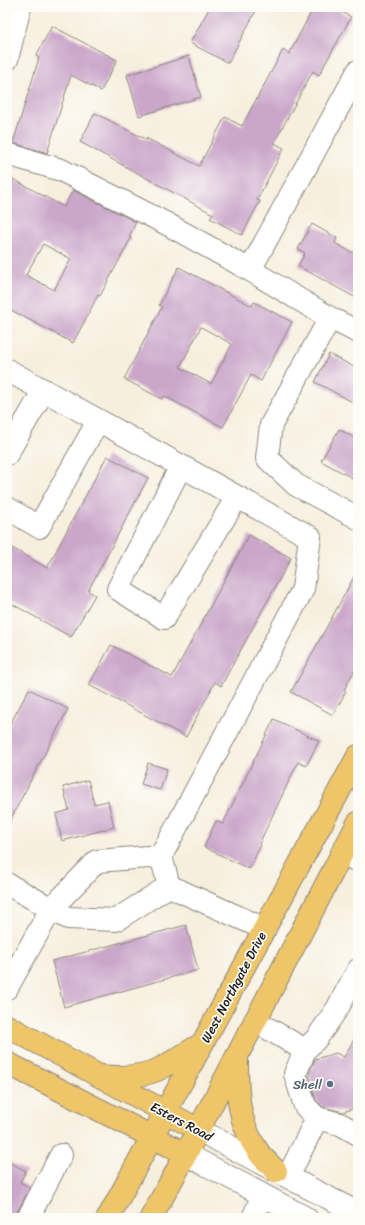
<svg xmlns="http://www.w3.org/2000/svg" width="365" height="1225" font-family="Sriracha,sans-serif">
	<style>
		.building { fill: #caa6ca; fill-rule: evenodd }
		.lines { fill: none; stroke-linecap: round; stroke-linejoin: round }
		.minor-casing { stroke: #8a867d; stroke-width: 24 }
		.major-casing { stroke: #8a867d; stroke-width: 24 }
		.minor { stroke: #fff; stroke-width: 22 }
		.major { stroke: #eec569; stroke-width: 22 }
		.service-dot { fill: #5c6f8a; stroke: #fdfcf7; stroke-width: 1.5 }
		.labels { text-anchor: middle; stroke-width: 3.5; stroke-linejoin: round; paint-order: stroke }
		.street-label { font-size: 13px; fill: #1c1c1c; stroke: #fdfcf7 }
		.service-label { font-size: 13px; fill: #4e5e75; stroke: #fdfcf7; text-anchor: end }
	</style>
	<rect width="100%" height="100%" fill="#fdfcf7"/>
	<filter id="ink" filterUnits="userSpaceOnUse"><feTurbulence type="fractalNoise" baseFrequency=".025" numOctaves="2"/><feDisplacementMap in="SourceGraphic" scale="8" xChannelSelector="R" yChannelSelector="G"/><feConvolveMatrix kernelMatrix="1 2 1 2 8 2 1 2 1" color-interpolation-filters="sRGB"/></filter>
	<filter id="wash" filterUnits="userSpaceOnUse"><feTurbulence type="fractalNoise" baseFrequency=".012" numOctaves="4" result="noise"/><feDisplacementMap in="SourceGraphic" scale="16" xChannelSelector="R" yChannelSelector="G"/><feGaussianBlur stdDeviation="0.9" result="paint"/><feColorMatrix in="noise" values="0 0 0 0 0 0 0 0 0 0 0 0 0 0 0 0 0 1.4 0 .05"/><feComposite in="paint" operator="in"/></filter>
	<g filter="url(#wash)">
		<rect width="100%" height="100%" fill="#f7efde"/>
		<g id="blocks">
			<path class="building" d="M 210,7 L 258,7 L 228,63 L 190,43 Z
				M 314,7 L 332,7 L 351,17 L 319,75 L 313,71 L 274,143 L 284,148 L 257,200 L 260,201 L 242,235 L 210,218 L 213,214 L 80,142 L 95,113 L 147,140 L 146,138 L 199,166 L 225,117 L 242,126 L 283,50 L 289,54 Z
				M 52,26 L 117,60 L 101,91 L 71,75 L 47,153 L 13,143 L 39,58 L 36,56 Z
				M 189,56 L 201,97 L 139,116 L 127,75 Z
				M 13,179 L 64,207 L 73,190 L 136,222 L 129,237 L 131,238 L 100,296 L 98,295 L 73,343 L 7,308 L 7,190 ZM 43,244 L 71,259 L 54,290 L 26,275 Z
				M 312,224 L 337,238 L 335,243 L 358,256 L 358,299 L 298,266 L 305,253 L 298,249 Z
				M 179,267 L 252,306 L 254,302 L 292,322 L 261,381 L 251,375 L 223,427 L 164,396 L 162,399 L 124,379 L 162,307 L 159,305 ZM 201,327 L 232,344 L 211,384 L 180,367 Z
				M 329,354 L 358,369 L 358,405 L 315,382 Z
				M 339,429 L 358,440 L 358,481 L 321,461 Z
				M 107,456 L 148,478 L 88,591 L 95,595 L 71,637 L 7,601 L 7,545 L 47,568 Z
				M 249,535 L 291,558 L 221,686 L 215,682 L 186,737 L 89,685 L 111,645 L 172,677 Z
				M 358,570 L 358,664 L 344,690 L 346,691 L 333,715 L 291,692 Z
				M 29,689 L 68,709 L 7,826 L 7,730 Z
				M 274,719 L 319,741 L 306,766 L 298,762 L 259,844 L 261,845 L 249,869 L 204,847 L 216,821 L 223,824 Z
				M 148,763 L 167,769 L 160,790 L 141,784 Z
				M 88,780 L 94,804 L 108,801 L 114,827 L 62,841 L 56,814 L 69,810 L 63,787 Z
				M 186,925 L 198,970 L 64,1007 L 52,961 Z
				M 358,1032 L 358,1099 L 352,1109 L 343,1112 L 323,1107 L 316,1100 L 309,1074 L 315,1059 L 336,1053 L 344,1057 Z
				M 7,1161 L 26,1171 L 20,1182 L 30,1188 L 17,1212 L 16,1218 L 7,1218 Z"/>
		</g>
	</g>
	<g filter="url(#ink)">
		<use href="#blocks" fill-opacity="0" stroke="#8a867d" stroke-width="1"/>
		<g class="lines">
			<defs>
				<path id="minor" d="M 7,59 L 20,7
					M 7,154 L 61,170 L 169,225 L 250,270 L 330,318 L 271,425 L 267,458 L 296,485 L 358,518
					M 250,270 L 358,71
					M 330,318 L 358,332
					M 7,370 L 310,537 L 303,589 L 161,856 L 169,886
					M 7,454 L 44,390
					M 181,466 L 118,589 L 164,618 L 237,497
					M 7,508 L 39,527 L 98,421
					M 342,853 L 358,861
					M 7,884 L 68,918 L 116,920 L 169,886
					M 169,886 L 265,929
					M 358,970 L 337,1009 L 317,1038 L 305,1050 L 295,1074 L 305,1106 L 317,1118 L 340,1124 L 358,1134
					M 7,988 L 51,909 L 97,861 L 161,856
					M 255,1021 L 305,1050
					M 199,1130 L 276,1171 L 358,1213
					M 186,1154 L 306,1218
					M 288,1177 L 317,1118
					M 28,1218 L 61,1155
					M 253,1218 L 263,1195"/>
				<path id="major" d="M 7,1026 L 199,1130
					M 237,1060 C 237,1095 238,1123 259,1153 C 264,1160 271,1165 276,1171
					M 7,1063 L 186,1154
					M 101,1076 C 119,1078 140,1077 157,1070 C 172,1063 187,1052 202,1044
					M 108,1218 L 358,756
					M 151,1218 L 186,1154 L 358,823"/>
			</defs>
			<use href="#minor" class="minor-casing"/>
			<use href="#major" class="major-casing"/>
			<use href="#minor" class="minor"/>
			<use href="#major" class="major"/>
		</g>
	</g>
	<circle class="service-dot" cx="330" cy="1084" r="4"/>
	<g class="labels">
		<g class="street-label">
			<text transform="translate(233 987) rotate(-62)" y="5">West Northgate Drive</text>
			<text transform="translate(182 1121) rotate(28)" y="5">Esters Road</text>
		</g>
		<g class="service-label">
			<text x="322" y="1089">Shell</text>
		</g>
	</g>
	<rect width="365" height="1225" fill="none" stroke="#fdfcf7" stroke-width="24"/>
</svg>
